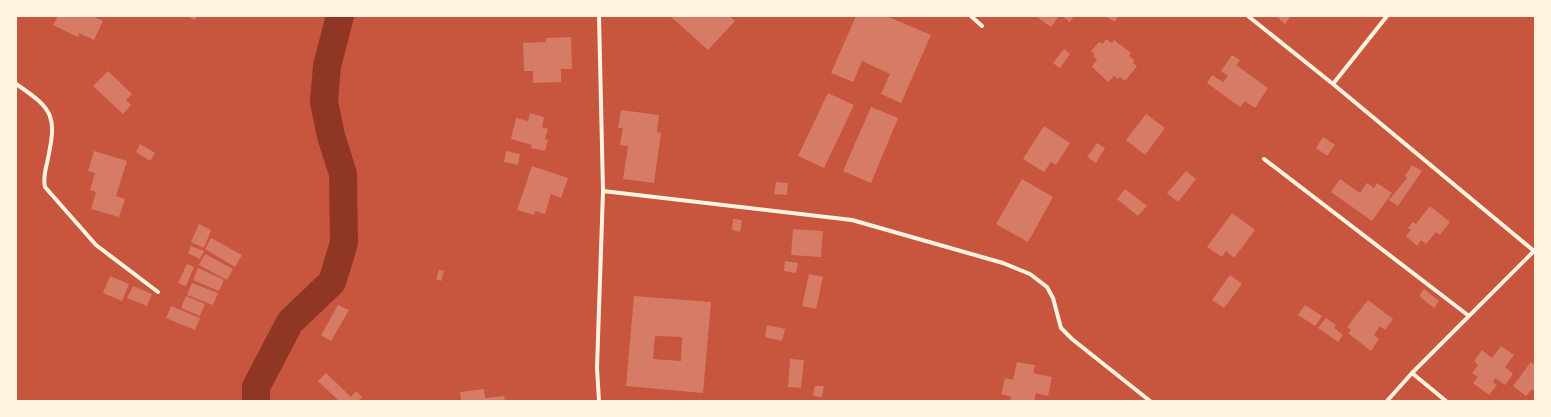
<svg xmlns="http://www.w3.org/2000/svg" width="1551" height="417" font-family="'Titillium Web',sans-serif">
	<style>
		.lines { fill: none; stroke-linecap: round; stroke-linejoin: round }
		.river { stroke: #8f3625; stroke-width: 28 }
		.building { fill: #d67c66; fill-rule: evenodd }
		.minor { stroke: #fff3e0; stroke-width: 4 }
	</style>
	<rect width="100%" height="100%" fill="#c8553d"/>
	<g class="lines">
		<path class="river" d="M 256,401 L 256,387 L 290,322 L 332,282 L 344,243 L 343,174 L 331,136 L 324,102 L 327,66 L 340,16"/>
	</g>
	<path class="building" d="M 58,16 L 92,16 L 103,21 L 94,40 L 79,33 L 78,37 L 53,25 Z
		M 186,16 L 197,16 L 195,20 Z
		M 670,16 L 729,16 L 735,21 L 708,50 Z
		M 856,16 L 886,16 L 931,35 L 901,103 L 881,94 L 890,74 L 862,61 L 853,82 L 831,73 Z
		M 1038,16 L 1059,16 L 1051,27 L 1037,17 Z
		M 1062,16 L 1074,16 L 1070,22 Z
		M 1105,16 L 1118,16 L 1115,22 Z
		M 1276,16 L 1291,16 L 1285,24 Z
		M 571,37 L 572,69 L 561,69 L 561,82 L 533,83 L 533,71 L 524,71 L 523,43 L 546,42 L 546,38 Z
		M 1106,39 L 1112,43 L 1114,40 L 1131,53 L 1129,56 L 1134,60 L 1133,63 L 1137,66 L 1125,81 L 1120,77 L 1118,79 L 1114,76 L 1108,82 L 1092,67 L 1097,59 L 1093,56 L 1095,54 L 1091,51 L 1099,42 L 1103,44 Z
		M 1064,49 L 1070,54 L 1060,68 L 1053,63 Z
		M 1232,55 L 1240,60 L 1236,65 L 1268,88 L 1255,108 L 1245,101 L 1240,107 L 1207,83 L 1212,75 L 1223,82 L 1228,76 L 1221,71 Z
		M 108,71 L 132,94 L 126,100 L 131,105 L 123,114 L 93,86 Z
		M 828,93 L 854,105 L 824,168 L 798,156 Z
		M 871,107 L 898,118 L 871,183 L 843,171 Z
		M 621,110 L 659,115 L 657,132 L 661,133 L 654,183 L 623,179 L 628,146 L 620,145 L 623,128 L 618,128 Z
		M 530,113 L 544,117 L 542,127 L 548,129 L 545,139 L 548,140 L 545,151 L 531,148 L 532,145 L 511,139 L 516,118 L 528,121 Z
		M 1146,114 L 1165,128 L 1145,155 L 1126,140 Z
		M 1044,126 L 1070,143 L 1056,165 L 1051,162 L 1044,172 L 1023,159 Z
		M 1323,137 L 1335,145 L 1327,156 L 1316,148 Z
		M 1097,143 L 1105,148 L 1096,163 L 1087,157 Z
		M 140,144 L 155,153 L 150,161 L 136,152 Z
		M 94,151 L 127,161 L 116,196 L 125,199 L 119,217 L 91,209 L 96,192 L 90,190 L 95,173 L 88,171 Z
		M 506,151 L 520,154 L 518,165 L 504,162 Z
		M 1412,165 L 1422,171 L 1398,206 L 1389,200 L 1407,178 L 1405,176 Z
		M 532,166 L 568,178 L 561,198 L 551,194 L 545,214 L 535,211 L 534,215 L 517,210 Z
		M 1186,171 L 1196,179 L 1178,202 L 1167,193 Z
		M 1022,179 L 1053,197 L 1028,242 L 996,224 Z
		M 1340,179 L 1360,193 L 1367,183 L 1374,188 L 1377,183 L 1392,193 L 1372,221 L 1331,192 Z
		M 776,182 L 788,183 L 787,195 L 774,194 Z
		M 1125,189 L 1147,206 L 1138,216 L 1117,199 Z
		M 1430,206 L 1450,222 L 1440,235 L 1436,232 L 1426,244 L 1421,240 L 1417,246 L 1406,236 L 1411,230 L 1408,228 L 1413,222 L 1416,224 Z
		M 1232,213 L 1255,230 L 1234,258 L 1226,251 L 1222,257 L 1207,247 Z
		M 733,219 L 742,220 L 740,232 L 732,230 Z
		M 199,224 L 211,230 L 204,248 L 191,242 Z
		M 793,229 L 823,231 L 821,257 L 791,255 Z
		M 211,238 L 242,255 L 235,267 L 205,249 Z
		M 191,246 L 204,251 L 200,259 L 188,253 Z
		M 205,254 L 233,269 L 227,280 L 199,265 Z
		M 785,261 L 798,263 L 796,273 L 784,271 Z
		M 187,264 L 194,267 L 186,286 L 178,283 Z
		M 198,268 L 224,280 L 219,291 L 193,280 Z
		M 439,270 L 444,271 L 441,281 L 436,279 Z
		M 809,274 L 823,277 L 816,309 L 802,306 Z
		M 1230,275 L 1242,284 L 1224,308 L 1212,300 Z
		M 110,276 L 129,284 L 122,301 L 103,293 Z
		M 192,283 L 218,293 L 213,305 L 187,295 Z
		M 133,286 L 152,294 L 147,306 L 127,298 Z
		M 1424,289 L 1439,301 L 1434,308 L 1419,296 Z
		M 186,296 L 205,304 L 200,316 L 181,308 Z
		M 634,296 L 711,302 L 703,393 L 626,386 ZM 655,336 L 682,337 L 681,361 L 653,359 Z
		M 1368,300 L 1393,319 L 1385,330 L 1380,326 L 1374,335 L 1379,339 L 1371,351 L 1348,333 L 1351,330 L 1347,327 Z
		M 338,305 L 349,310 L 331,341 L 321,335 Z
		M 1305,305 L 1322,316 L 1315,326 L 1298,315 Z
		M 171,306 L 200,318 L 195,330 L 166,318 Z
		M 1326,318 L 1336,325 L 1334,328 L 1343,335 L 1338,342 L 1318,328 Z
		M 767,325 L 785,329 L 782,341 L 765,337 Z
		M 1501,346 L 1514,355 L 1505,367 L 1513,374 L 1505,385 L 1495,378 L 1493,382 L 1497,385 L 1489,395 L 1473,383 L 1478,377 L 1472,373 L 1478,365 L 1474,361 L 1482,350 L 1492,358 Z
		M 790,359 L 804,360 L 801,388 L 788,387 Z
		M 1017,362 L 1035,365 L 1033,373 L 1052,377 L 1048,396 L 1036,393 L 1034,401 L 1010,401 L 1011,397 L 1001,394 L 1005,378 L 1013,380 Z
		M 1531,362 L 1535,365 L 1535,392 L 1532,389 L 1526,396 L 1513,386 Z
		M 326,373 L 351,397 L 356,391 L 362,397 L 358,401 L 339,401 L 318,381 Z
		M 815,386 L 824,386 L 822,397 L 813,396 Z
		M 484,389 L 485,398 L 504,396 L 505,401 L 461,401 L 460,392 Z"/>
	<g class="lines">
		<path class="minor" d="M 971,16 L 982,26
			M 1248,16 L 1333,84
			M 16,84 C 55,110 57,117 47,163 C 45,171 43,179 45,187 L 96,245 L 158,292
			M 1264,159 L 1469,316
			M 603,191 L 852,220 L 1003,263 L 1030,274 L 1047,287 L 1053,298 L 1061,328 L 1072,339 L 1150,401
			M 1412,373 L 1446,401
			M 599,401 L 597,368 L 603,191 L 599,16
			M 1387,401 L 1412,373 L 1534,251 L 1333,84 L 1387,16"/>
	</g>
	<rect width="1551" height="417" fill="none" stroke="#fff3e0" stroke-width="34"/>
</svg>
